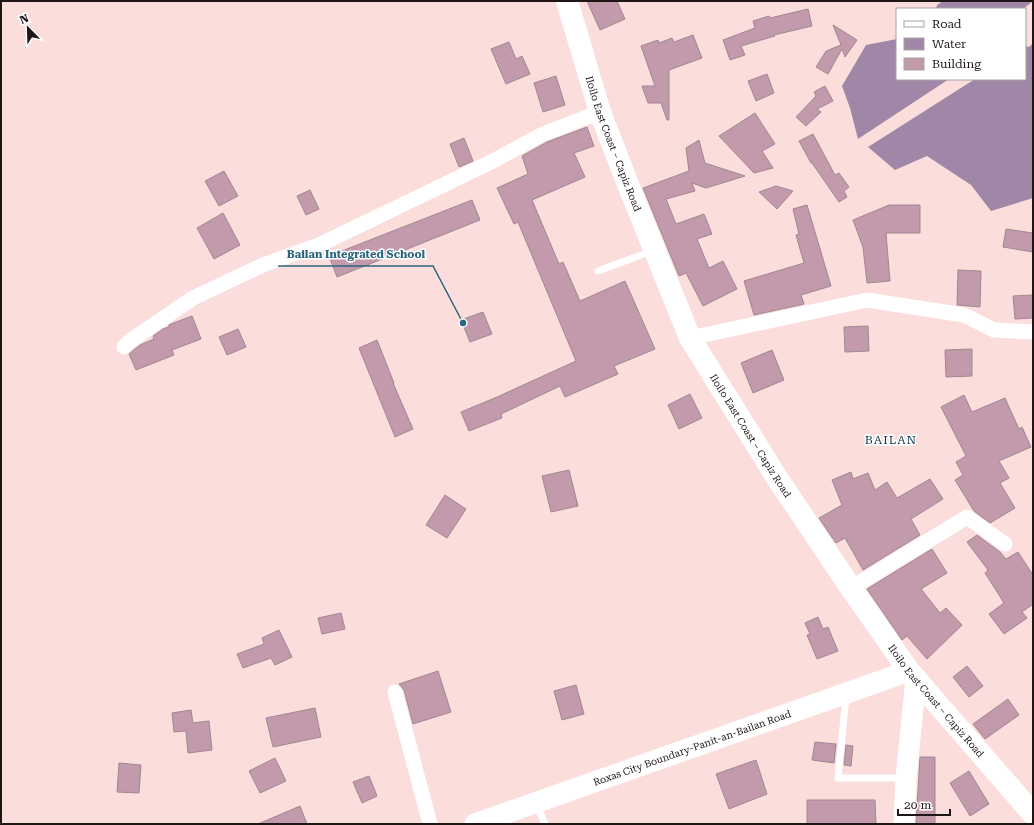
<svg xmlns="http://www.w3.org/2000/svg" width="1034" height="825" font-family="'Roboto Serif',serif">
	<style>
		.water { fill: #a087a7 }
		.building { fill: #c29aac; stroke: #a08792 }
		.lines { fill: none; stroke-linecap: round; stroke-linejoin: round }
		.service { stroke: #fff; stroke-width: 7 }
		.minor { stroke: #fff; stroke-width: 15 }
		.secondary { stroke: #fff; stroke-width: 21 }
		.primary { stroke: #fff; stroke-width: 22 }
		.labels { text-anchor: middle; stroke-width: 3; stroke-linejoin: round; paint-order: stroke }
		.street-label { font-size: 10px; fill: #1f1515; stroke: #fff }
		.quarter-label { font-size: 12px; letter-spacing: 1px; fill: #043a4b; stroke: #fff }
		.leader { fill: none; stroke: #2a667d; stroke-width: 1.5 }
		.callout-dot { fill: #2a667d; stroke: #fff; stroke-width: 1.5 }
		.callout-label { font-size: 11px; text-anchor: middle; font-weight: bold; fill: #2a667d; stroke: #fff; stroke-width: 3; stroke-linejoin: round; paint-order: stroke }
	</style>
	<rect width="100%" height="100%" fill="#fbdddc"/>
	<path class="water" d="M 943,1 L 1033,1 L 1023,9 L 936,9 L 937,5 Z
		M 897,39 L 897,79 L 949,79 L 858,139 L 850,108 L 842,86 L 866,45 Z
		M 1033,43 L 1033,198 L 991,211 L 971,185 L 927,156 L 895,170 L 868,147 L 975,79 L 1025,79 L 1025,46 L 1029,47 Z"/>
	<path class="building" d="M 587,1 L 617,1 L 625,19 L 600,30 Z
		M 808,9 L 812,26 L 774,35 L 775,36 L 741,46 L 745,55 L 730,60 L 723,40 L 755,28 L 753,21 L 769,16 L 770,18 Z
		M 833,25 L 857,40 L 845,57 L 842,49 L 828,74 L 816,67 L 826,51 L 841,45 Z
		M 693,35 L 702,58 L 669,70 L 669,120 L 667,120 L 661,103 L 648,103 L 642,86 L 655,86 L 641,46 L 658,40 L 659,43 L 672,38 L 674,42 Z
		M 509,42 L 516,59 L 522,56 L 530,74 L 506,84 L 491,49 Z
		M 767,74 L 774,93 L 756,101 L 748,81 Z
		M 556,76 L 565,105 L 543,112 L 534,83 Z
		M 825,86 L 833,101 L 817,109 L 821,112 L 806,126 L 796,117 L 816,96 L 814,92 Z
		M 755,113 L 775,144 L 762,151 L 773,168 L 754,173 L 719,136 Z
		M 587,127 L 594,146 L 574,153 L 585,177 L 532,200 L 559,264 L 563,262 L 580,301 L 625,281 L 655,349 L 614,366 L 618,374 L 565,397 L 560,386 L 501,414 L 502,418 L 469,431 L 461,412 L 497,397 L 576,361 L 518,222 L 514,224 L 497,188 L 528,174 L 522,156 L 547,142 Z
		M 813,134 L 835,175 L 839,173 L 849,187 L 844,191 L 847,197 L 839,202 L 812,163 L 811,163 L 799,141 Z
		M 464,138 L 473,161 L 459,167 L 450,144 Z
		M 699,140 L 705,163 L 745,176 L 706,188 L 692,183 L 695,191 L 666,199 L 676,224 L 704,214 L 712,234 L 697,239 L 709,268 L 723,261 L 737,289 L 703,306 L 686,273 L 679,276 L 643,188 L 689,171 L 686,148 Z
		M 224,171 L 238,196 L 219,206 L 205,181 Z
		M 776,186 L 793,191 L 777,209 L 759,192 Z
		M 310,190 L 319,209 L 306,215 L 297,196 Z
		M 472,200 L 480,220 L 337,277 L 329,256 Z
		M 807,205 L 831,286 L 801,295 L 804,304 L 754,315 L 744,281 L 804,263 L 796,235 L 799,234 L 793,209 Z
		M 889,205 L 920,205 L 920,233 L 886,233 L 890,281 L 867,283 L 863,247 L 853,220 Z
		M 223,213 L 240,245 L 214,259 L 197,228 Z
		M 1006,229 L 1033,233 L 1033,252 L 1003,247 Z
		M 958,270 L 981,271 L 980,307 L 957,305 Z
		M 1033,295 L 1033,318 L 1015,319 L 1013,296 Z
		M 483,312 L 492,334 L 470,342 L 461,320 Z
		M 192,316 L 201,339 L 172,350 L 174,355 L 136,370 L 129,354 L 140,345 L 154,339 L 153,336 L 163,329 L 169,327 L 169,325 L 171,324 Z
		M 868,326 L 869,351 L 845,352 L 844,327 Z
		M 238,329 L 246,347 L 227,355 L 219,337 Z
		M 377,340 L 394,383 L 393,383 L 413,429 L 395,437 L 359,348 Z
		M 972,349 L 972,376 L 946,377 L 945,350 Z
		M 772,350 L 784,380 L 753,393 L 741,363 Z
		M 690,394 L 702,418 L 679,429 L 668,405 Z
		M 964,395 L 972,412 L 1005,398 L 1019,429 L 1022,427 L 1031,447 L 999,461 L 1009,478 L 1000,483 L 1015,508 L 990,523 L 974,511 L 955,480 L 963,475 L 956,462 L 966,456 L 941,407 Z
		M 569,470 L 578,506 L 551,512 L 542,476 Z
		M 851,472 L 853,479 L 868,473 L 875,490 L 887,482 L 897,498 L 930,479 L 943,499 L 911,519 L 920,535 L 863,570 L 845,538 L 836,543 L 819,518 L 842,505 L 832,480 Z
		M 445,495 L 466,509 L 447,538 L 426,525 Z
		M 977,535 L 1000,552 L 1006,559 L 1018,552 L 1033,575 L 1033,604 L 1022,612 L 1027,618 L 1004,634 L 989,614 L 1004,603 L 985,573 L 988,570 L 967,542 Z
		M 932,549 L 947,573 L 921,589 L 940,613 L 946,608 L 962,625 L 927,659 L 907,636 L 902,640 L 867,589 Z
		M 341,613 L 345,629 L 322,634 L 318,618 Z
		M 818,617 L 823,629 L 828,627 L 838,651 L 817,659 L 807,635 L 810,634 L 805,623 Z
		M 279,630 L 292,657 L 275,665 L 271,658 L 243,668 L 237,654 L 264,644 L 262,638 Z
		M 967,666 L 983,686 L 969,697 L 953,677 Z
		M 438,671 L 451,712 L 413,724 L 404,690 L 399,684 Z
		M 576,685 L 584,714 L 562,720 L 554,691 Z
		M 1008,699 L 1019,715 L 985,739 L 973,724 Z
		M 315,708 L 321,737 L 273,747 L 266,718 Z
		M 191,710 L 193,723 L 209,721 L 212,750 L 188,753 L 186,731 L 174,732 L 172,713 Z
		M 815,742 L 836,744 L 834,763 L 812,760 Z
		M 846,745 L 853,746 L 851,766 L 844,765 Z
		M 920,757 L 935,757 L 935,824 L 916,824 Z
		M 275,758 L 286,781 L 260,793 L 249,771 Z
		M 756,760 L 767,794 L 729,809 L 716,774 Z
		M 119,763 L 141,765 L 139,793 L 117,792 Z
		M 969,771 L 989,804 L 970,816 L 950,783 Z
		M 369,776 L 377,796 L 362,803 L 353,782 Z
		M 807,800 L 875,800 L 876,824 L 807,824 Z
		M 300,806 L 307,824 L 258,824 Z"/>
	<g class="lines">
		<path class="service" d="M 598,271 L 652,251
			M 846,696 L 838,778 L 903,778
			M 537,805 L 545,824"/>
		<path class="minor" d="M 690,338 L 867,300 L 964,315 L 994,330 L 1033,332
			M 124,347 L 130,341 L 193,298 L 263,265 L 321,244 L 491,162 L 543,134 L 600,112
			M 851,588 L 967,517 L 1005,544
			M 395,692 L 430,824"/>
		<g class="secondary">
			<path id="s1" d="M 475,824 L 909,671"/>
			<path d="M 904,824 L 906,778 L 916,678"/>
		</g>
		<path class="primary" id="s2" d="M 567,1 L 600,112 L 627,182 L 690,338 L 779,481 L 851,588 L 909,671 L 1033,814"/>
	</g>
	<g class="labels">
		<g class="street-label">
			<text dy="4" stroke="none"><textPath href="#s2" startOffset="150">Iloilo East Coast – Capiz Road</textPath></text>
			<text dy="4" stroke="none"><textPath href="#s2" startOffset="474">Iloilo East Coast – Capiz Road</textPath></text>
			<text dy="4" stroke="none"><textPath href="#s2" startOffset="798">Iloilo East Coast – Capiz Road</textPath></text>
			<text dy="4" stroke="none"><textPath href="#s1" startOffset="230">Roxas City Boundary-Panit-an-Bailan Road</textPath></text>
		</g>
		<g class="quarter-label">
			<text x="891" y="444">BAILAN</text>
		</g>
	</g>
	<path class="leader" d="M463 323L433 266H278"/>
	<circle class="callout-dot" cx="463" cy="323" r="4"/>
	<g class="callout-label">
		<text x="356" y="258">Bailan Integrated School</text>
	</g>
	<rect width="1034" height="825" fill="none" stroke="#1f1515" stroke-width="4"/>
	<rect x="896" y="8" width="130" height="72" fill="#ffffff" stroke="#a5a1a1"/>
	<rect x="904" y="21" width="20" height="6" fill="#ffffff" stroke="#a5a1a1"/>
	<text x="932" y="28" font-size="12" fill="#1f1515">Road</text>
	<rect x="904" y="38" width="20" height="12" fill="#a087a7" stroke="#a5a1a1"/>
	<text x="932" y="48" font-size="12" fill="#1f1515">Water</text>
	<rect x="904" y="58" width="20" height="12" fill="#c29aac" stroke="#a5a1a1"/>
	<text x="932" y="68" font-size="12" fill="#1f1515">Building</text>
	<g transform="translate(28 28) rotate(337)" stroke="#ffffff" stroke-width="3" paint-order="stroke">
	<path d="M0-3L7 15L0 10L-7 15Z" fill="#1f1515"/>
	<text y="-6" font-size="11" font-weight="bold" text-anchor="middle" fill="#1f1515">N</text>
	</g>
	<path d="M898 809v6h52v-6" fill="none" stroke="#1f1515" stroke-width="2"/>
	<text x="904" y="809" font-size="12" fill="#1f1515" stroke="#ffffff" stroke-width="3" paint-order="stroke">20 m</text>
</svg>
